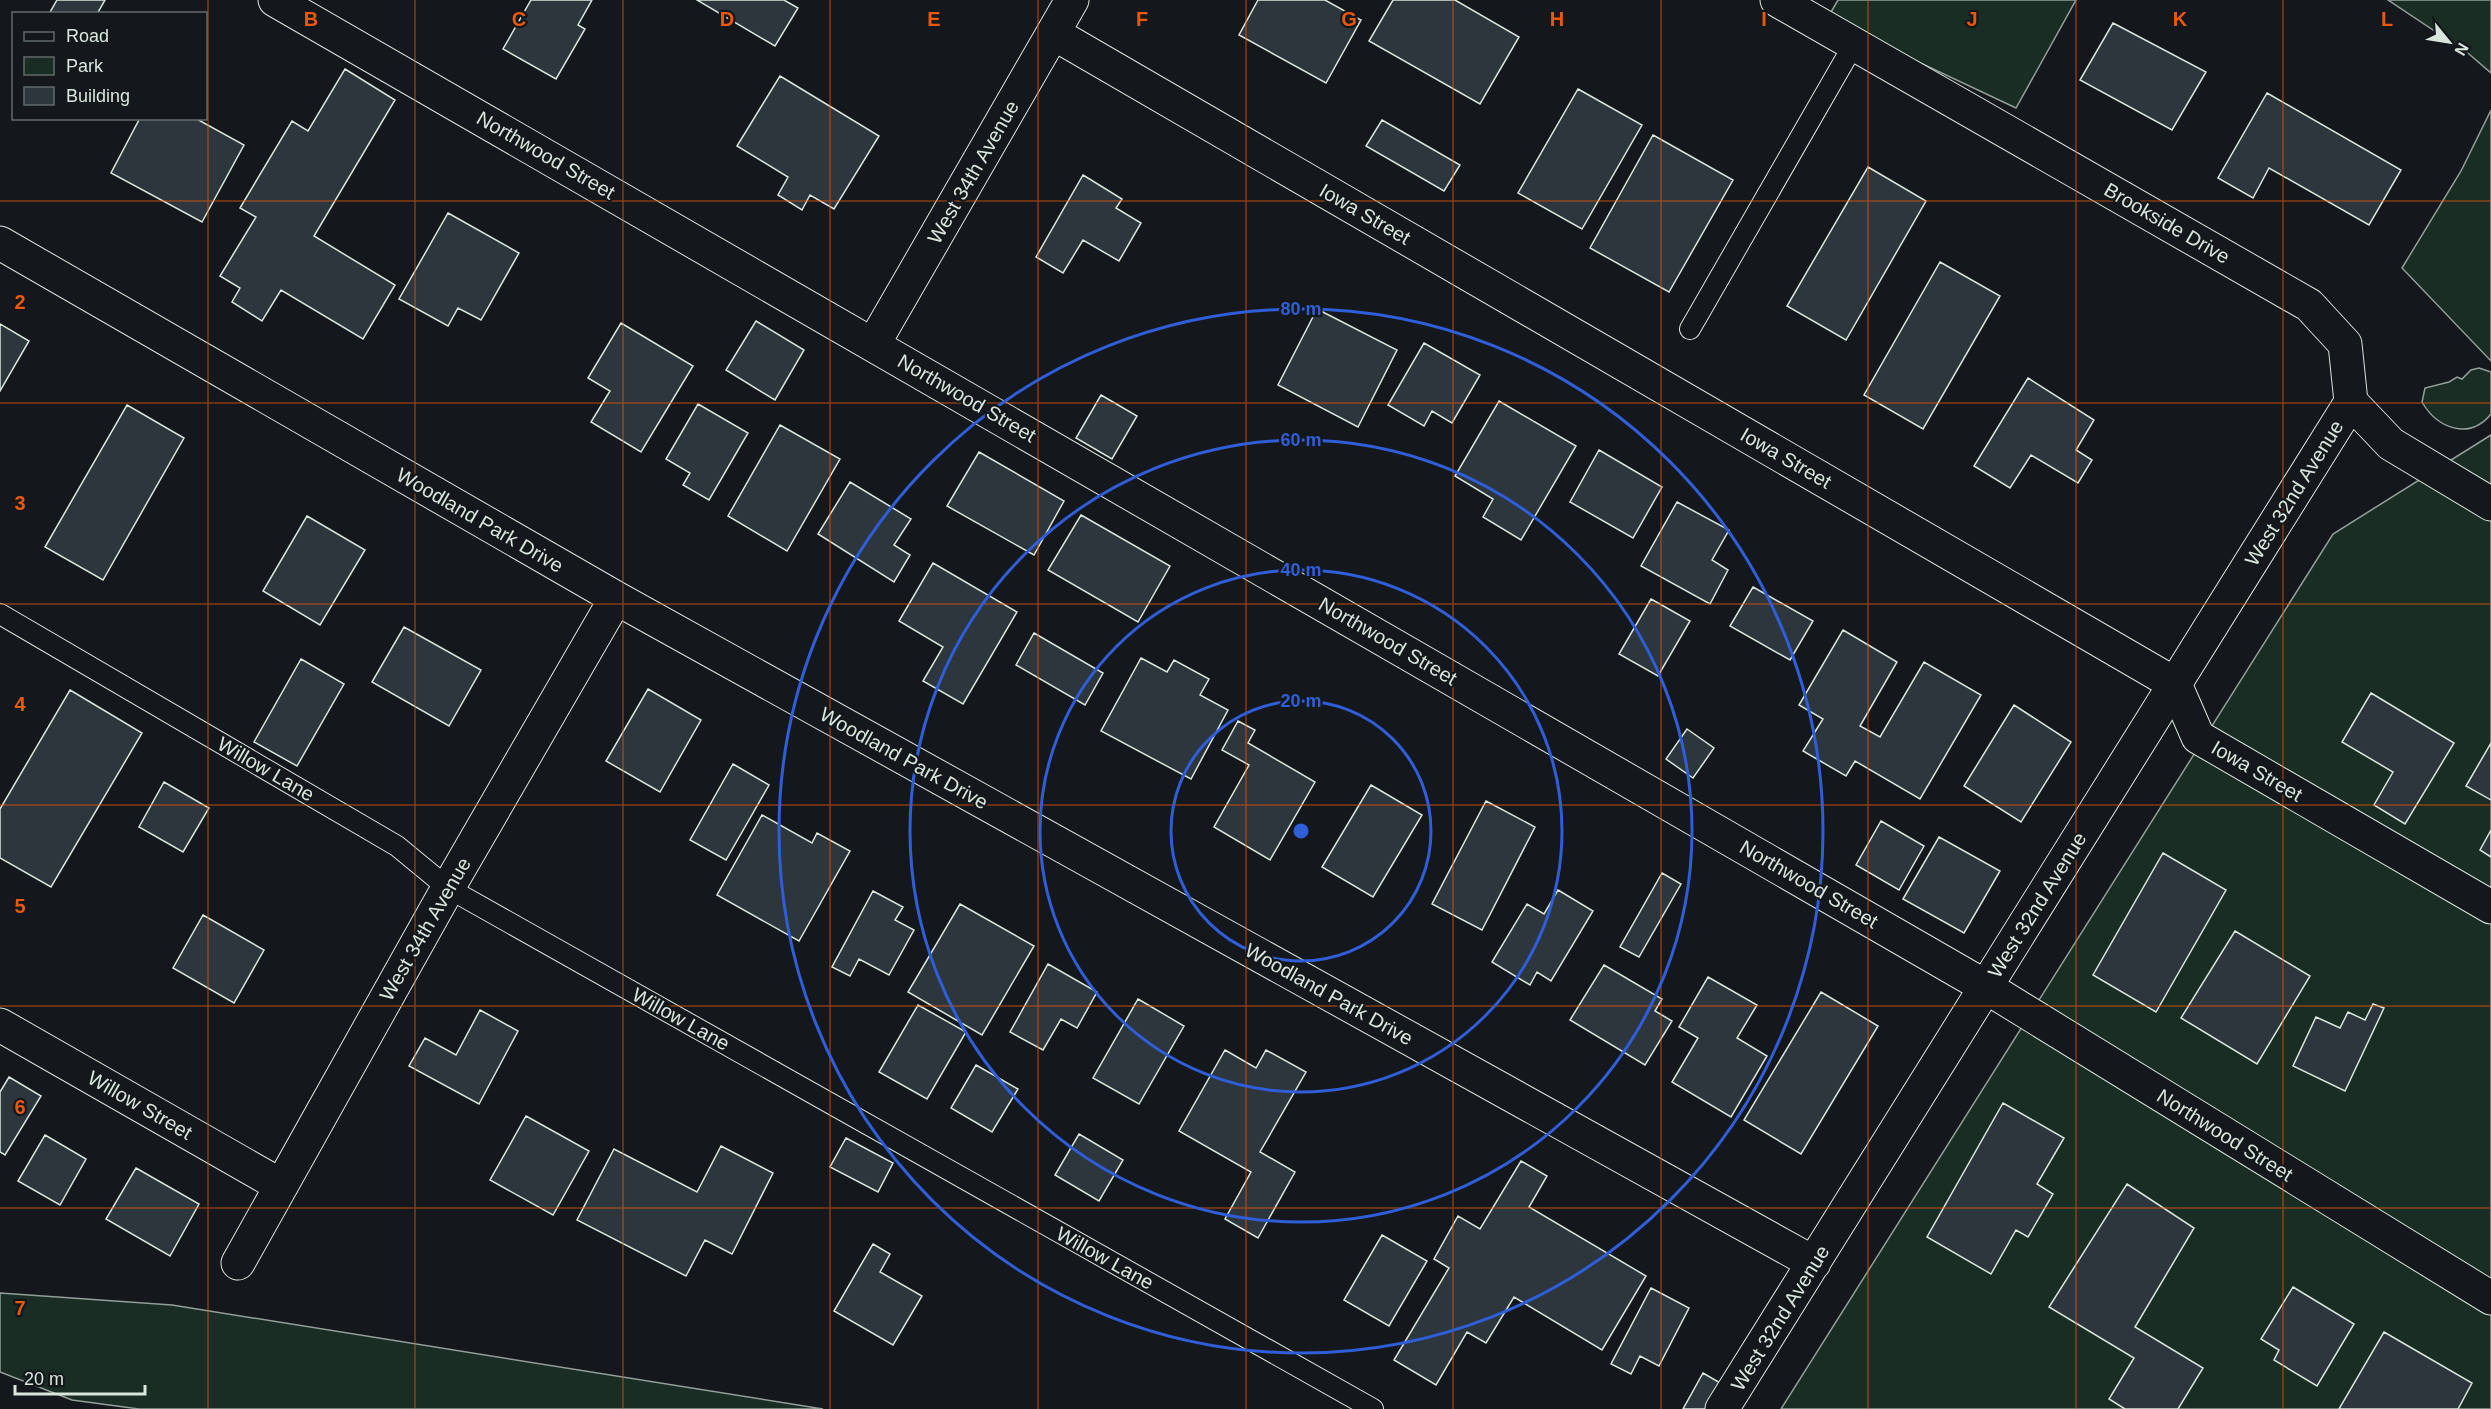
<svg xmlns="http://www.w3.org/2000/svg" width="2491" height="1409" font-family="Arial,sans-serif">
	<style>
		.green { fill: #1a2d24; stroke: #939e99; stroke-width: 1.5 }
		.building { fill: #2c363c; stroke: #d8e6dc; stroke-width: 1.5 }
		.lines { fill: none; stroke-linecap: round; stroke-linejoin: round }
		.service-casing { stroke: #d8e6dc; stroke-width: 22 }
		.minor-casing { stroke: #d8e6dc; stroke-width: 35 }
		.service { stroke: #14181c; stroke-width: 20 }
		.minor { stroke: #14181c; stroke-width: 33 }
		.grid { fill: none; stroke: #e8590c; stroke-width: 1.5; stroke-opacity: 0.55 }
		.ring { fill: none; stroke: #305dd8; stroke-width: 3 }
		.labels { text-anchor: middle; stroke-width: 4.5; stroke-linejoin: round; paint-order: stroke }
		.street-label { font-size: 20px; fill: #d8e6dc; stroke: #14181c }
		.grid-label { font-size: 20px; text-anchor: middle; font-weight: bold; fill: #e8590c; stroke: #14181c; stroke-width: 4.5; stroke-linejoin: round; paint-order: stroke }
		.centre { fill: #305dd8; stroke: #14181c; stroke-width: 3 }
		.ring-label { font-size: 18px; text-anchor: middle; font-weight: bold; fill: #305dd8; stroke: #14181c; stroke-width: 4.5; stroke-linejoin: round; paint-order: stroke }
	</style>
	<rect width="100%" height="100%" fill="#14181c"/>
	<path class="green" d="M 1838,0 L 2076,0 L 2016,108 L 1827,19 Z
		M 2388,0 L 2491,0 L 2491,73 L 2469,54 Z
		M 2491,110 L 2491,361 L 2402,268 L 2461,171 Z
		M 2479,368 L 2491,372 L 2491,414 C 2469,441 2437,428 2422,402 L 2425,388 L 2449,382 L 2457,377 L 2462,379 L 2471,370 Z
		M 2491,435 L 2491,1409 L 1781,1409 L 2333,534 Z
		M 0,1293 L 172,1305 L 823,1409 L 139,1409 L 72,1400 L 0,1372 Z"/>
	<path class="building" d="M 57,0 L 105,0 L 97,14 L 49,14 Z
		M 531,0 L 592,0 L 578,25 L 585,29 L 556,79 L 503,49 Z
		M 697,0 L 784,0 L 798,8 L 775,46 Z
		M 1258,0 L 1325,0 L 1361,20 L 1326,83 L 1239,35 Z
		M 1393,0 L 1455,0 L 1519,37 L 1480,104 L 1369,41 Z
		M 2113,23 L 2206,72 L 2172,130 L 2080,80 Z
		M 345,69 L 395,100 L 314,236 L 395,285 L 363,339 L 281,290 L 262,321 L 232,302 L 240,288 L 220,276 L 256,217 L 240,208 L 292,121 L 308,131 Z
		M 780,76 L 879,136 L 834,209 L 810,195 L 802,210 L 778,195 L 788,177 L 737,146 Z
		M 1578,89 L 1642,125 L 1582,229 L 1518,193 Z
		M 2267,93 L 2401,170 L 2369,225 L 2269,168 L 2253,198 L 2218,178 Z
		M 140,118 L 195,118 L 244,145 L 202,222 L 111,173 Z
		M 1382,120 L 1460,165 L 1444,191 L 1366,146 Z
		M 1653,135 L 1733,180 L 1669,292 L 1590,248 Z
		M 1868,167 L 1926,201 L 1846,340 L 1787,306 Z
		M 1083,175 L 1122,199 L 1116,208 L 1141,223 L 1119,261 L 1083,240 L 1063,273 L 1036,257 Z
		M 448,213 L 519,253 L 481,320 L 458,308 L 448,326 L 399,299 Z
		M 1940,262 L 2000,296 L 1923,429 L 1864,395 Z
		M 1317,309 L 1397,350 L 1358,427 L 1278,385 Z
		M 756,321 L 804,350 L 775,400 L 726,370 Z
		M 621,323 L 693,366 L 641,452 L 591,422 L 610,391 L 588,378 Z
		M 0,324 L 29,341 L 0,391 Z
		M 1424,343 L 1480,375 L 1452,423 L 1432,411 L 1424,426 L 1388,405 Z
		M 2028,378 L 2094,420 L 2076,450 L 2092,460 L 2078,483 L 2031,455 L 2010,488 L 1974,466 Z
		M 1101,395 L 1137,416 L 1112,459 L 1076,438 Z
		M 1499,401 L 1576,446 L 1521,540 L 1483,517 L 1493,499 L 1455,476 Z
		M 698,404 L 748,433 L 709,500 L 683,485 L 690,473 L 666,459 Z
		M 127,405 L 184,438 L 103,580 L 45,547 Z
		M 780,425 L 840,459 L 787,551 L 728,516 Z
		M 1599,450 L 1662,487 L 1633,538 L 1570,502 Z
		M 979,452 L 1064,501 L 1034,555 L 947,506 Z
		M 850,482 L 911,519 L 894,545 L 910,555 L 894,582 L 818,534 Z
		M 1677,502 L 1729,530 L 1712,560 L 1728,570 L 1710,604 L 1641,566 Z
		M 1081,515 L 1170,566 L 1138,622 L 1048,570 Z
		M 307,516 L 365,550 L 320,625 L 263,591 Z
		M 933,563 L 1017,612 L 963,704 L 923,681 L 943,647 L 899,621 Z
		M 1753,587 L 1813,621 L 1790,660 L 1730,626 Z
		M 1651,599 L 1690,621 L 1658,676 L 1619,654 Z
		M 404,627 L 481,670 L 449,726 L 372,682 Z
		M 1843,630 L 1897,662 L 1860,726 L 1880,737 L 1924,662 L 1981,695 L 1920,799 L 1855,761 L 1846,776 L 1803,751 L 1823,719 L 1799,705 Z
		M 1034,633 L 1103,673 L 1085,705 L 1016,665 Z
		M 1141,658 L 1167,672 L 1174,660 L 1209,679 L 1200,695 L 1228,710 L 1191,779 L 1101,731 Z
		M 301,659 L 344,684 L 297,766 L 254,742 Z
		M 648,689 L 701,720 L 660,792 L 606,761 Z
		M 70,690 L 142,733 L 51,887 L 0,858 L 0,809 Z
		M 2371,693 L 2454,743 L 2405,824 L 2374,805 L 2393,772 L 2342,742 Z
		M 2014,705 L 2071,742 L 2021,822 L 1964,786 Z
		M 1238,721 L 1255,730 L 1248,743 L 1315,782 L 1270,860 L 1214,827 L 1249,765 L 1222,750 Z
		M 1687,729 L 1714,748 L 1693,778 L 1666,759 Z
		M 2491,743 L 2491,800 L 2466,786 Z
		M 733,764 L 769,785 L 726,860 L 690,840 Z
		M 164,782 L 209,808 L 183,852 L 139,827 Z
		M 1371,785 L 1422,815 L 1373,897 L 1322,867 Z
		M 1486,801 L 1535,827 L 1482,930 L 1432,904 Z
		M 762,815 L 812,843 L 817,833 L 850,851 L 799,941 L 717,895 Z
		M 1881,821 L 1924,846 L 1899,890 L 1856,865 Z
		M 2491,830 L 2491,857 L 2480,850 Z
		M 1939,837 L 2000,871 L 1964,933 L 1903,899 Z
		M 2163,853 L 2226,890 L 2156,1012 L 2093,975 Z
		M 1662,873 L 1681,884 L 1639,957 L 1620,947 Z
		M 1558,890 L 1593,911 L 1551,981 L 1537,972 L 1530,985 L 1492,962 L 1527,904 L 1544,914 Z
		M 873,891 L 903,907 L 895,920 L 914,930 L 889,975 L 859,959 L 850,976 L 832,967 Z
		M 960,904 L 1034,946 L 982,1035 L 908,992 Z
		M 203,915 L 264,950 L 234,1003 L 173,968 Z
		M 2235,931 L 2310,976 L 2257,1064 L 2181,1018 Z
		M 1048,964 L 1097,992 L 1077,1028 L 1061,1019 L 1043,1050 L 1010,1032 Z
		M 1604,965 L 1662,999 L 1655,1011 L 1672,1021 L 1645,1065 L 1570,1020 Z
		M 1708,977 L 1757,1005 L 1737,1038 L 1767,1056 L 1731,1117 L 1672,1082 L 1698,1038 L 1679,1027 Z
		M 1821,992 L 1878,1026 L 1801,1154 L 1744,1120 Z
		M 1138,999 L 1184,1026 L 1139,1104 L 1093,1078 Z
		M 2373,1004 L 2384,1008 L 2345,1091 L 2293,1066 L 2316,1017 L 2340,1028 L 2348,1012 L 2365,1020 Z
		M 918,1005 L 966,1032 L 927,1099 L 879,1072 Z
		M 480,1010 L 518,1031 L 479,1104 L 409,1066 L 425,1038 L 456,1055 Z
		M 1225,1050 L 1256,1068 L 1266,1050 L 1306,1072 L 1260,1152 L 1295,1172 L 1258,1238 L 1225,1219 L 1251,1172 L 1179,1131 Z
		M 976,1065 L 1018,1089 L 992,1132 L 951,1108 Z
		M 9,1077 L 41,1096 L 5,1155 L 0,1152 L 0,1092 Z
		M 2003,1103 L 2064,1138 L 2037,1184 L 2053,1194 L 2028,1237 L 2016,1230 L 1991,1274 L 1927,1237 Z
		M 526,1116 L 589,1151 L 553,1215 L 490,1180 Z
		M 1079,1134 L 1123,1160 L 1099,1201 L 1055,1175 Z
		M 45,1135 L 86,1159 L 60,1205 L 18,1181 Z
		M 846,1138 L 893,1163 L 878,1192 L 830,1167 Z
		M 721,1146 L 773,1173 L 732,1254 L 705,1240 L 686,1276 L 577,1220 L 614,1149 L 697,1192 Z
		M 1521,1161 L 1547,1176 L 1529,1207 L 1646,1276 L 1602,1350 L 1514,1297 L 1486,1343 L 1467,1332 L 1436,1385 L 1394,1360 L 1449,1268 L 1434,1259 L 1458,1216 L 1480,1229 Z
		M 136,1168 L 199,1204 L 170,1256 L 106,1219 Z
		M 2127,1184 L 2194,1228 L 2135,1327 L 2203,1368 L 2178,1409 L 2125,1409 L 2109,1399 L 2134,1358 L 2049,1307 Z
		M 1382,1235 L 1427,1261 L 1389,1326 L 1344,1300 Z
		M 873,1244 L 890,1254 L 880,1272 L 922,1296 L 893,1345 L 834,1311 Z
		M 2293,1287 L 2354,1324 L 2317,1386 L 2274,1360 L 2279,1350 L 2261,1339 Z
		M 1651,1288 L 1689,1308 L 1659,1366 L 1640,1356 L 1631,1374 L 1611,1364 Z
		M 2384,1332 L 2472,1383 L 2458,1409 L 2339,1409 Z
		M 1703,1373 L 1722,1384 L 1708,1409 L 1683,1409 Z"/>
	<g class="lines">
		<defs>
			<path id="service" d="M 1690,329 L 1854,44
				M 0,614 L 397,846 L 448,888 L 1373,1409"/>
			<path id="minor" d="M 275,0 L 1986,987 L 2491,1298
				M 1777,0 L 2309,305 L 2345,344 L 2351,402 L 2391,444 L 2491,504
				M 1053,33 L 2175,684 L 2198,737 L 2491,907
				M 0,243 L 616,598 L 1814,1263
				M 874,343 L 1072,0
				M 0,1025 L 280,1185
				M 238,1263 L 448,888 L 616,598
				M 1722,1409 L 2351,402"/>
		</defs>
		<use href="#service" class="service-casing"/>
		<use href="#minor" class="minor-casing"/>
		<use href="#service" class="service"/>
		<use href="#minor" class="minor"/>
	</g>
	<path class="grid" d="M 208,0 L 208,1409M 415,0 L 415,1409M 623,0 L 623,1409M 830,0 L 830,1409M 1038,0 L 1038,1409M 1246,0 L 1246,1409M 1453,0 L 1453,1409M 1661,0 L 1661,1409M 1868,0 L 1868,1409M 2076,0 L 2076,1409M 2283,0 L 2283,1409M 0,201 L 2491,201M 0,403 L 2491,403M 0,604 L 2491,604M 0,805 L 2491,805M 0,1006 L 2491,1006M 0,1208 L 2491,1208"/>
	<g class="ring">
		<circle cx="1301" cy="831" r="130"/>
		<circle cx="1301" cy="831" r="261"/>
		<circle cx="1301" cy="831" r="391"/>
		<circle cx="1301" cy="831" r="522"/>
	</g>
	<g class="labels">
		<g class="street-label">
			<text transform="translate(546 155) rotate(30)" y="7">Northwood Street</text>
			<text transform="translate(973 172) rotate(-60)" y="7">West 34th Avenue</text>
			<text transform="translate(1365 214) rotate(30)" y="7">Iowa Street</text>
			<text transform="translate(2167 223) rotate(30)" y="7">Brookside Drive</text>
			<text transform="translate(967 398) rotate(30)" y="7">Northwood Street</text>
			<text transform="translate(1786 458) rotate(30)" y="7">Iowa Street</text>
			<text transform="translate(2294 493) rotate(-58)" y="7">West 32nd Avenue</text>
			<text transform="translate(480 520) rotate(30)" y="7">Woodland Park Drive</text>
			<text transform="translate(1388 641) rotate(30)" y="7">Northwood Street</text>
			<text transform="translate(904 758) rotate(29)" y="7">Woodland Park Drive</text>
			<text transform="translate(266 769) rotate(30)" y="7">Willow Lane</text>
			<text transform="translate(2257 771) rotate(30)" y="7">Iowa Street</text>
			<text transform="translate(1809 884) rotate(30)" y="7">Northwood Street</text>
			<text transform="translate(2037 905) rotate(-58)" y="7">West 32nd Avenue</text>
			<text transform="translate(425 929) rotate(-60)" y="7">West 34th Avenue</text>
			<text transform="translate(1329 994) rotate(29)" y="7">Woodland Park Drive</text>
			<text transform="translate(681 1019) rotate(29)" y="7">Willow Lane</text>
			<text transform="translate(140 1105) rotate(30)" y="7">Willow Street</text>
			<text transform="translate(2225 1135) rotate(32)" y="7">Northwood Street</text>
			<text transform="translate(1105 1258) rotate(29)" y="7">Willow Lane</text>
			<text transform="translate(1780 1318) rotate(-58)" y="7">West 32nd Avenue</text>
		</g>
	</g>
	<g class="grid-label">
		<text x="311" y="26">B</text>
		<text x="519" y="26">C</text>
		<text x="727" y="26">D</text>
		<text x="934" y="26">E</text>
		<text x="1142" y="26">F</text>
		<text x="1349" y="26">G</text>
		<text x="1557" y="26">H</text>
		<text x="1764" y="26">I</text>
		<text x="1972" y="26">J</text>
		<text x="2180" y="26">K</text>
		<text x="2387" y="26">L</text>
		<text x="20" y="309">2</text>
		<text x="20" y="510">3</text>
		<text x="20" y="711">4</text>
		<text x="20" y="913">5</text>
		<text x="20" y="1114">6</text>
		<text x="20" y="1315">7</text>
	</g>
	<circle cx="1301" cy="831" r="9" class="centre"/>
	<g class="ring-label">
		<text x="1301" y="315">80 m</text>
		<text x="1301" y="446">60 m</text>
		<text x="1301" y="576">40 m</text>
		<text x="1301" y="707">20 m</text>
	</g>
	<rect x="12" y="12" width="195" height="108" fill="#14181c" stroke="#626a69" stroke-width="1.5"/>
	<rect x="24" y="32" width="30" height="9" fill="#14181c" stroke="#626a69" stroke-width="1.5"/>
	<text x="66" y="42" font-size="18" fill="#d8e6dc">Road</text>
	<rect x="24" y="57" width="30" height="18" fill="#1a2d24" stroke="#626a69" stroke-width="1.5"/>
	<text x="66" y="72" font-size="18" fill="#d8e6dc">Park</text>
	<rect x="24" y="87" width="30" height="18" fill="#2c363c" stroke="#626a69" stroke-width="1.5"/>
	<text x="66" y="102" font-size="18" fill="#d8e6dc">Building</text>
	<g transform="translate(2449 42) rotate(120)" stroke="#14181c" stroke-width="4.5" paint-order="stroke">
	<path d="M0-4.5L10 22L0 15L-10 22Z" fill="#d8e6dc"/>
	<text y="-9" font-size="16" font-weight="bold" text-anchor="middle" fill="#d8e6dc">N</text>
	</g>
	<path d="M15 1385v9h130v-9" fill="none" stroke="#d8e6dc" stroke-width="3"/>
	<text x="24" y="1385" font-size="18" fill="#d8e6dc" stroke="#14181c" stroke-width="4.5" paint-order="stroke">20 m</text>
</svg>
